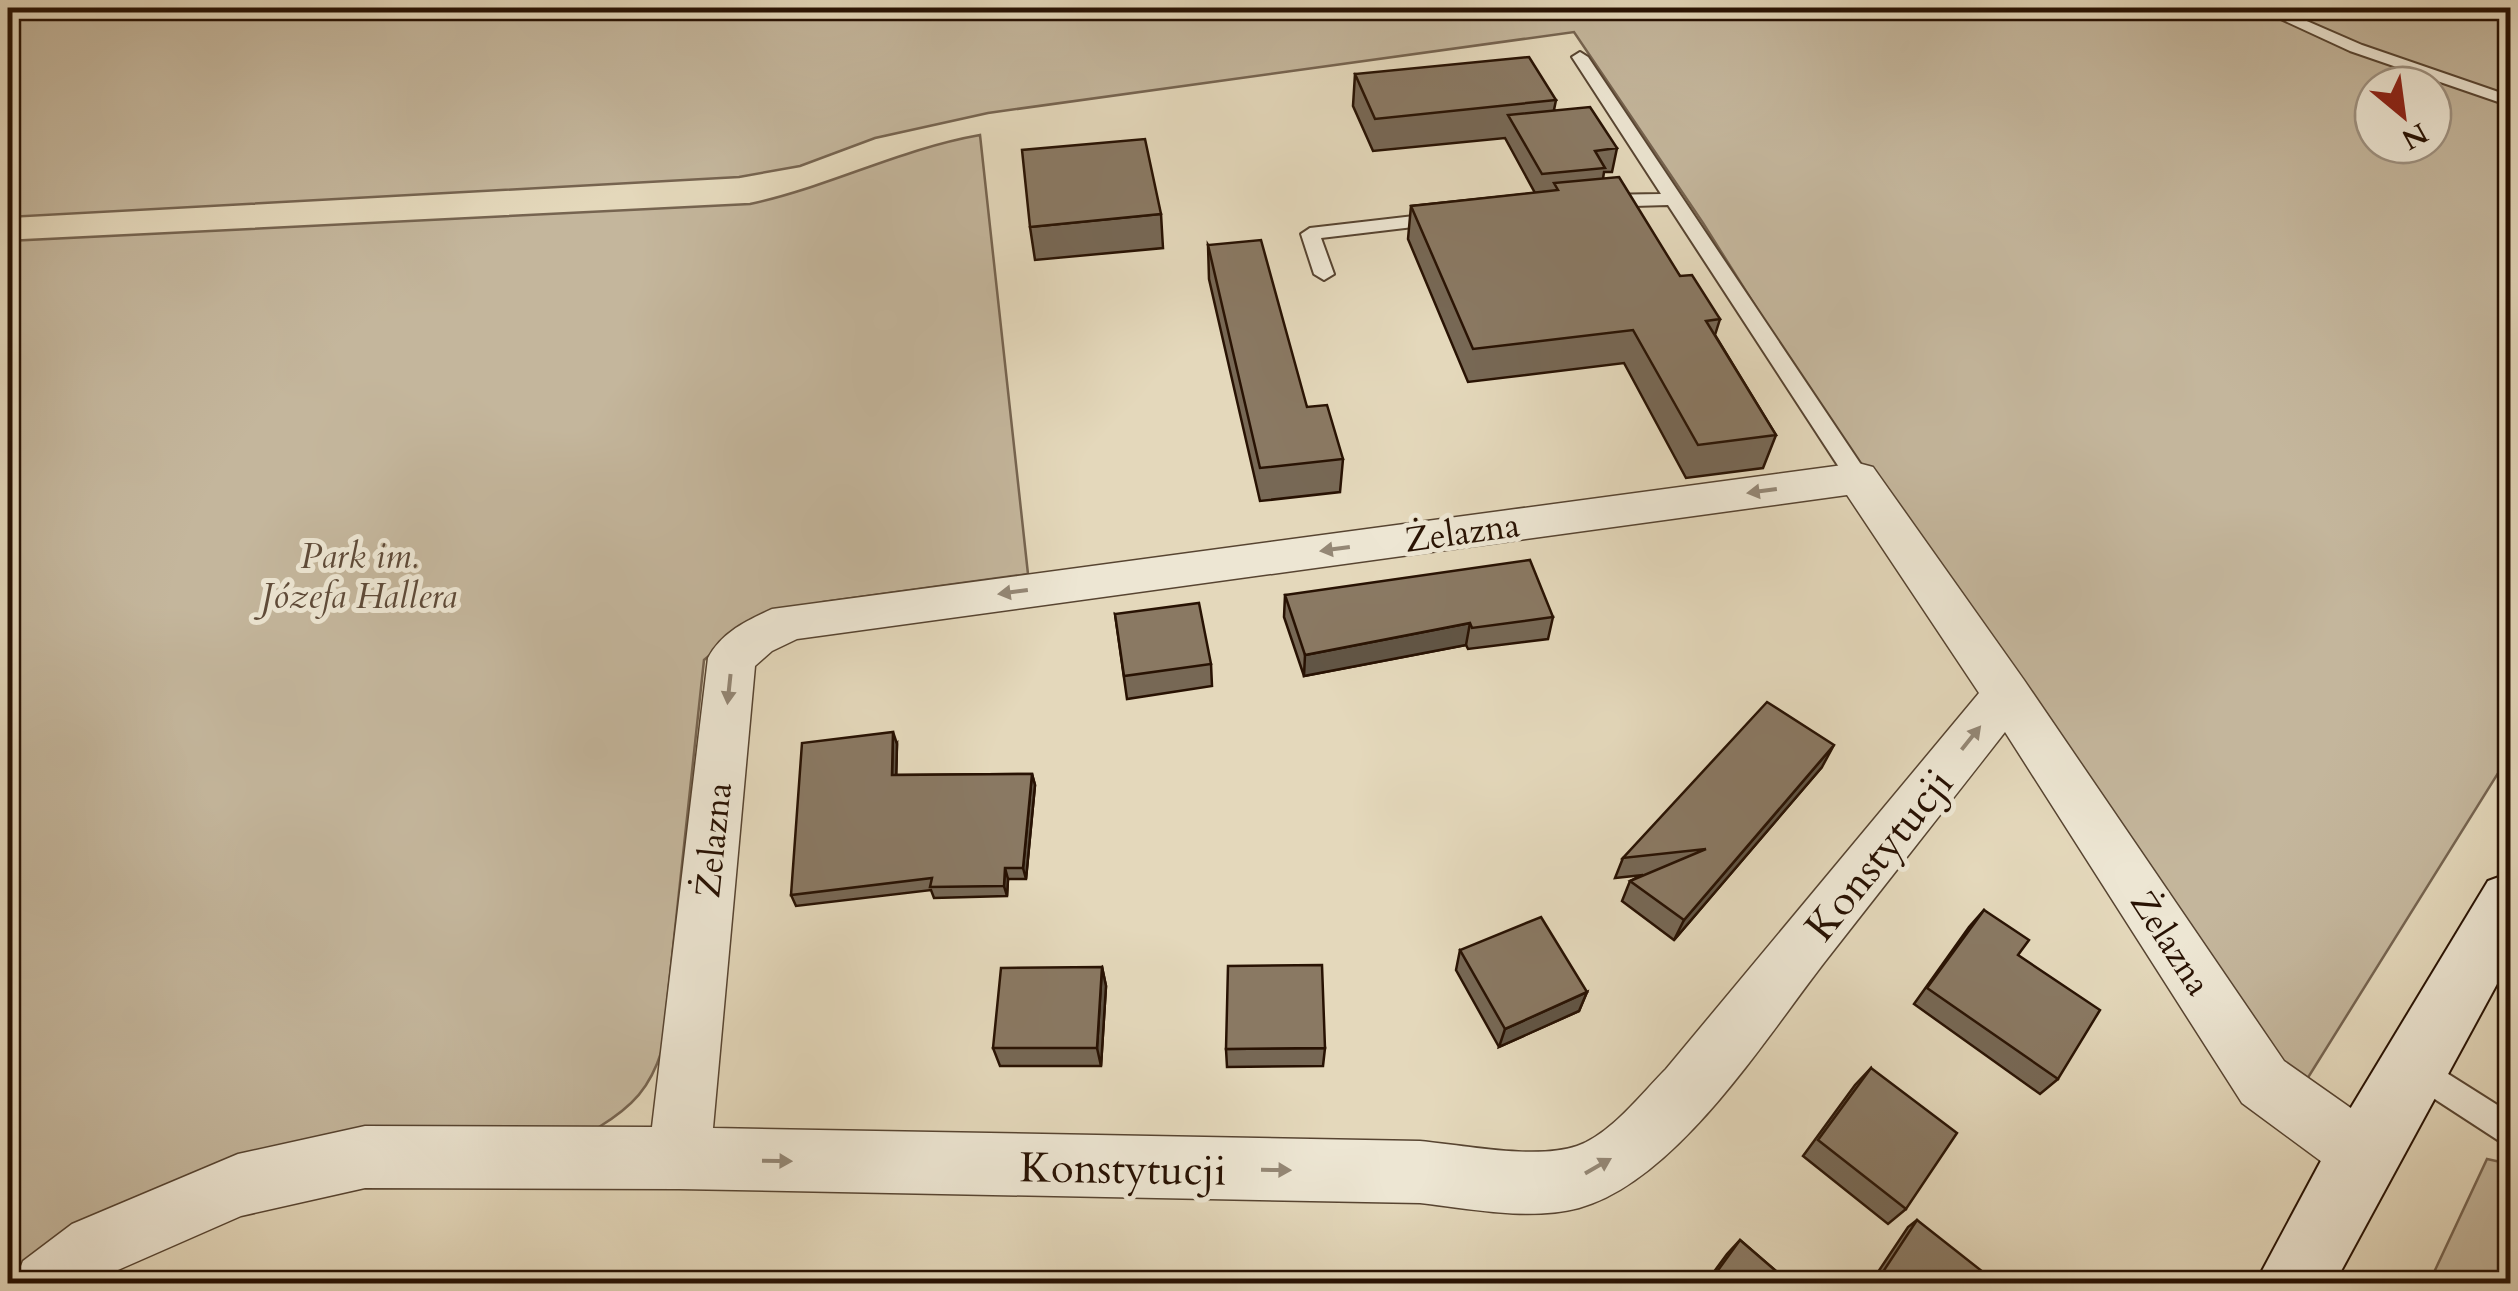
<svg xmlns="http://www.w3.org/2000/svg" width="2518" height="1291" font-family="Cardo,serif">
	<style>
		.green { fill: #c4b69c; stroke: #766450; stroke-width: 2.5; fill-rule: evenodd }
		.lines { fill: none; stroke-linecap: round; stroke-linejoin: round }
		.lane-casing { stroke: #574431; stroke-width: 4 }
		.street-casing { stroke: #574431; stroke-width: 3 }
		.secondary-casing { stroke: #281203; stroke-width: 4 }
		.lane { fill: #ede6d3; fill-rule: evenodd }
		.street { fill: #ede6d3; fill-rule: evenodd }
		.secondary { fill: #ede6d3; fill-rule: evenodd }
		.wall { fill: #776855; stroke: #281203; stroke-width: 2.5 }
		.shaded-wall { fill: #615545; stroke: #281203; stroke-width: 2.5 }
		.building { fill: #8a7963; stroke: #281203; stroke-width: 2.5 }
		.oneway { fill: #948775 }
		.labels { text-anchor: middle; stroke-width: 10; stroke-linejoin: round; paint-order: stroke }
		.street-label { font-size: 35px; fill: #281203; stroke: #ede6d3 }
		.park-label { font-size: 35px; font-style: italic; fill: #5f4b39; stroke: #ede6d3 }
		.near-street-label { font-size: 42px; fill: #281203; stroke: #ede6d3 }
	</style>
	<rect width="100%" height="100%" fill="#e4d8bb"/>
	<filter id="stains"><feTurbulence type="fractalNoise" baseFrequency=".002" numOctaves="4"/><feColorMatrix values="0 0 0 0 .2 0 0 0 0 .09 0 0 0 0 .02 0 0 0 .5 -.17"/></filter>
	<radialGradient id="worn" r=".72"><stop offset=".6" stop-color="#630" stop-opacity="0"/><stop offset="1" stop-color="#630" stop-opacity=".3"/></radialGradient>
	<path class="green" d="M 31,8 L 2510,8 L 2510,754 L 2299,1092 L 1865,480 L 1703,223 L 1574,32 L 988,113 L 875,138 L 800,166 L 739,177 L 8,217 L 8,33 ZM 2373,85 L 2433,85 L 2433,145 L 2373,145 Z
		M 980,135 L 1028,574 L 823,602 L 744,627 L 704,660 L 662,1050 C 650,1088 633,1106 599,1127 L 86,1225 L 8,1284 L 8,241 L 750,204 C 829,187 900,149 980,135 Z
		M 2487,1159 L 2510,1164 L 2510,1283 L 2429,1283 Z"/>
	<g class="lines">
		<defs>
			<path id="lane" d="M 2257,8 L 2277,8 L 2362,45 L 2510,96 L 2510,106 L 2350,51 Z
				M 1580,52 L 1588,57 L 1866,472 L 1869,478 L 1866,484 L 1850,484 L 1668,205 L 1599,207 L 1590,201 L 1599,195 L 1661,194 L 1572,57 Z
				M 1440,213 L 1449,219 L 1447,223 L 1321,238 L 1334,274 L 1324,280 L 1314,274 L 1301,234 L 1310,228 Z
				M 2415,1053 L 2510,1113 L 2510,1148 L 2404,1079 L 2399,1068 L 2404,1057 Z"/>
			<path id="street" d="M 1858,463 L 1873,467 L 2024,680 L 2284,1061 L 2385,1132 L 2394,1154 L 2385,1176 L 2363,1185 L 2341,1176 L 2242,1103 L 2005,732 C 1946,808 1886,883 1827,959 C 1766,1037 1677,1181 1579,1208 C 1529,1221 1470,1209 1420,1203 L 679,1189 L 365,1188 L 241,1216 L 118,1270 L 100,1284 L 14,1284 L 23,1261 L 72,1224 L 238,1154 L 365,1126 L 652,1127 L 708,658 C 722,632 746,621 772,609 ZM 1847,495 L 1979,693 L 1666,1069 C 1641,1094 1611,1134 1577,1146 C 1536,1160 1463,1145 1420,1141 L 713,1128 L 755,666 L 772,651 L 797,639 Z"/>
			<path id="secondary" d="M 2510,873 L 2510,960 L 2334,1284 L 2255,1284 L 2338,1129 L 2488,881 Z"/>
		</defs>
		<use href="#lane" class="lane-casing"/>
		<use href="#street" class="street-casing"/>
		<use href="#secondary" class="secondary-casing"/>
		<use href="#lane" class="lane"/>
		<use href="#street" class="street"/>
		<use href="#secondary" class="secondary"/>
	</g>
	<path class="wall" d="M 1355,74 L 1556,100 L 1554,110 L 1617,148 L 1612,172 L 1604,172 L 1603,179 L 1680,276 L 1720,319 L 1715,335 L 1776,435 L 1763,468 L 1686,478 L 1624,363 L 1468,382 L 1408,239 L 1411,206 L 1535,193 L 1505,138 L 1373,151 L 1353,106 Z
		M 1161,214 L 1163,248 L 1035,260 L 1030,227 Z
		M 1208,245 L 1307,407 L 1343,459 L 1340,492 L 1260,501 L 1209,279 Z
		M 1285,595 L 1553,617 L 1548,639 L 1468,649 L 1466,645 L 1304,676 L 1284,617 Z
		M 1115,614 L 1211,664 L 1212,686 L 1127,699 Z
		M 897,744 L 896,775 L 1032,774 L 1035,785 L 1026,879 L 1008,879 L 1007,896 L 934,898 L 931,890 L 796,906 L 791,895 Z
		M 1822,767 L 1674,940 L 1622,901 L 1630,881 L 1643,875 L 1615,878 L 1623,858 Z
		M 1984,910 L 2018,955 L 2058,1079 L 2040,1094 L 1914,1004 L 1969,927 Z
		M 1460,950 L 1587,992 L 1579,1011 L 1499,1047 L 1456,970 Z
		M 1102,967 L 1106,986 L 1101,1066 L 1000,1066 L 993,1048 Z
		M 1325,1048 L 1323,1066 L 1227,1067 L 1226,1049 Z
		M 1871,1068 L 1906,1209 L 1888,1224 L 1803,1156 L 1855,1085 Z
		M 1917,1220 L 1976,1284 L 1870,1284 L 1908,1227 Z
		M 1740,1240 L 1791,1284 L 1705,1284 L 1727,1254 Z"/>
	<path class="shaded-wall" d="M 1470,623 L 1466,645 L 1304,676 L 1305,655 Z
		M 893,732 L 897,744 L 896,786 L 892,775 Z
		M 1834,745 L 1822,767 L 1674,940 L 1684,920 Z
		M 1032,774 L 1035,785 L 1026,879 L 1023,868 Z
		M 1005,868 L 1008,879 L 1007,896 L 1004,886 Z
		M 1102,967 L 1106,986 L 1101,1066 L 1097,1048 Z
		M 1587,992 L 1579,1011 L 1499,1047 L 1505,1029 Z"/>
	<path class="building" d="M 1529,57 L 1556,100 L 1375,119 L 1355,74 Z
		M 1590,107 L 1617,148 L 1595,151 L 1605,168 L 1542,174 L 1508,115 Z
		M 1145,139 L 1161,214 L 1030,227 L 1022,150 Z
		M 1619,177 L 1680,276 L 1692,275 L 1720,319 L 1706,321 L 1776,435 L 1698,445 L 1633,330 L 1473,349 L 1411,206 L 1558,190 L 1554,183 Z
		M 1261,240 L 1307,407 L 1327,405 L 1343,459 L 1260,468 L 1208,245 Z
		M 1530,560 L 1553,617 L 1472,628 L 1470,623 L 1305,655 L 1285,595 Z
		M 1199,603 L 1211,664 L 1124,676 L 1115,614 Z
		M 1767,702 L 1834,745 L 1684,920 L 1630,881 L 1706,849 L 1623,858 Z
		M 893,732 L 892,775 L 1032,774 L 1023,868 L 1005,868 L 1004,886 L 930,887 L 932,878 L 791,895 L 802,743 Z
		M 1984,910 L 2029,940 L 2018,955 L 2100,1010 L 2058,1079 L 1927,988 Z
		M 1541,917 L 1587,992 L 1505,1029 L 1460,950 Z
		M 1322,965 L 1325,1048 L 1226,1049 L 1228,966 Z
		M 1102,967 L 1097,1048 L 993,1048 L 1001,968 Z
		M 1871,1068 L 1957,1133 L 1906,1209 L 1818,1140 Z
		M 1917,1220 L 1983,1272 L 1976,1284 L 1875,1284 Z
		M 1740,1240 L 1791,1284 L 1708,1284 Z
		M 550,1277 L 701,1279 L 700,1284 L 548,1284 Z
		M 832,1278 L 944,1278 L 943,1284 L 831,1284 Z
		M 1077,1280 L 1187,1281 L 1187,1284 L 1077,1284 Z"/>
	<defs><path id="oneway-solid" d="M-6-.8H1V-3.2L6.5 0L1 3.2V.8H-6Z" transform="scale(2.5)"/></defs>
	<g class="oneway">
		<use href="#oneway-solid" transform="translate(1762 491) rotate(172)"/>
		<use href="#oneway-solid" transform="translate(1335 549) rotate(172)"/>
		<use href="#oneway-solid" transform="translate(1013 592) rotate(172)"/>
		<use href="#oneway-solid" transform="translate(729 689) rotate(96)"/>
		<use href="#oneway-solid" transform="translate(1971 738) rotate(-51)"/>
		<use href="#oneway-solid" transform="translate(777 1161) rotate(1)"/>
		<use href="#oneway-solid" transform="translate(1598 1166) rotate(-30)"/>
		<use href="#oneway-solid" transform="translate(1276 1170) rotate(1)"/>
	</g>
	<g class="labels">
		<g class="street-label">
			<text transform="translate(1462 532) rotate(-8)" y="12">Żelazna</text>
			<text transform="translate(713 840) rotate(-84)" y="12">Żelazna</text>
			<text transform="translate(2171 943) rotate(57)" y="12">Żelazna</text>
		</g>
		<g class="park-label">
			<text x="359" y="568">Park im.<tspan x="359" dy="40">Józefa Hallera</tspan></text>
		</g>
		<g class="near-street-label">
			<text transform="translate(1878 854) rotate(-51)" y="15">Konstytucji</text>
			<text transform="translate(1123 1168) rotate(1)" y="15">Konstytucji</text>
		</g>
	</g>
	<rect width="2518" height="1291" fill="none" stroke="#e4d8bb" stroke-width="40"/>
	<rect x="10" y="10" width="2498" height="1271" fill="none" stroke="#281203" stroke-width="5"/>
	<rect x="20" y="20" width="2478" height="1251" fill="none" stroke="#281203" stroke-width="2.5"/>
	<g transform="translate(2403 115) rotate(151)"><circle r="48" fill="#ede6d3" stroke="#9e9180" stroke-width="2.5"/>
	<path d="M0-8L18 38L0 25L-18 38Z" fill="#8f2418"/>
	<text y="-15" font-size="28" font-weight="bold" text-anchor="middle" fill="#281203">N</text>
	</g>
	<rect width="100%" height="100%" filter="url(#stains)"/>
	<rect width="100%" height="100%" fill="url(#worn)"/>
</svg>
